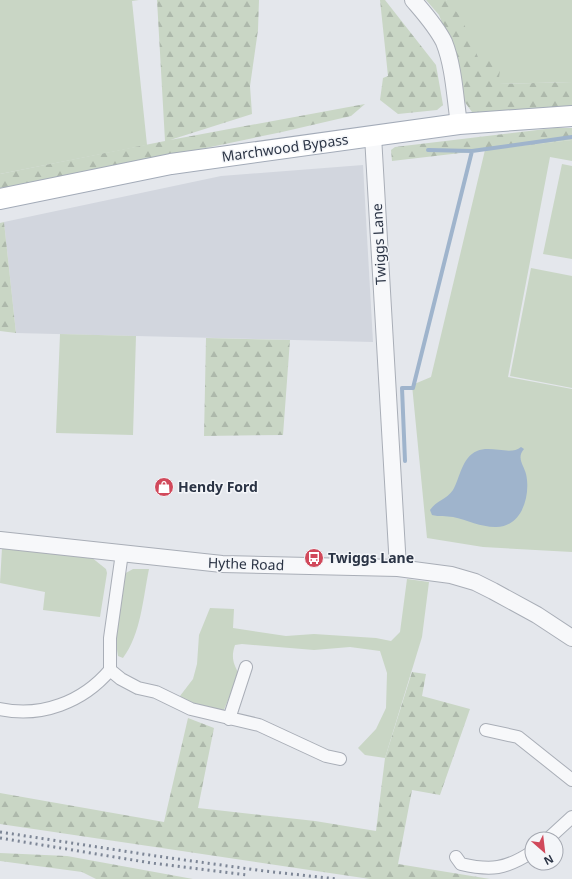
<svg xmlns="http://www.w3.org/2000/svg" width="572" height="879" font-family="'Noto Sans',sans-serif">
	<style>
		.built { fill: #d2d6de }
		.grass { fill: #c9d6c5 }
		.forest { fill: url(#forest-firs) }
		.water { fill: #9fb4cc }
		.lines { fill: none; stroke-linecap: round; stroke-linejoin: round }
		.stream { stroke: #9fb4cc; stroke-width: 4 }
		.minor-casing { stroke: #a9aeb7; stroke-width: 14 }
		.tertiary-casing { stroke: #a9aeb7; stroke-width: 18 }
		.primary-casing { stroke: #a3abb8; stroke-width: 22 }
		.minor { stroke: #f7f8fa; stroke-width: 12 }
		.tertiary { stroke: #f7f8fa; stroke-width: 16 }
		.primary { stroke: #fff; stroke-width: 20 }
		.rail { stroke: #7d8696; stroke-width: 3; stroke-dasharray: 2 4; stroke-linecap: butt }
		.labels { text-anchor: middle; stroke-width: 3; stroke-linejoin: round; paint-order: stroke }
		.street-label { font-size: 14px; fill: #2b3445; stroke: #f4f6f9 }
		.poi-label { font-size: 14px; font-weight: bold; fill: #2b3445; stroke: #f4f6f9; text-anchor: start }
	</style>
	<defs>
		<pattern id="forest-firs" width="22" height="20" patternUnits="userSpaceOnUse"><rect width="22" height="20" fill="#c9d6c5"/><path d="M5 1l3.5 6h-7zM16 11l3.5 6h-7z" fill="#adb8ab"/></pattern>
	</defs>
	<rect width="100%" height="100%" fill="#e4e7ec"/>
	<path class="built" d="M 363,165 L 373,342 L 16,333 L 4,222 L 221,176 Z"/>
	<path class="grass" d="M 0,0 L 139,0 L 132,1 L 147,145 L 0,174 Z
		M 446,0 L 572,0 L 572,82 L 498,84 L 478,57 Z
		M 572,140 L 572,161 L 550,157 L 508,377 L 572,389 L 572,552 L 483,547 L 427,538 L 412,385 L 431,377 L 485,150 Z
		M 562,164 L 572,166 L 572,259 L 543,254 Z
		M 531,268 L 572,276 L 572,388 L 510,376 Z
		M 60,334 L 136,336 L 133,435 L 56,433 Z
		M 2,548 L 91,557 L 106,569 L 107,573 L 100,617 L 43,610 L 45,592 L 0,583 Z
		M 133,569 L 149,569 C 143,598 141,634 123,658 L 118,656 C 113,629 120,601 124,574 Z
		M 407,579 L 429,582 L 422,637 L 385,758 L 365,755 L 358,748 L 376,729 L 386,708 L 387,673 L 380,651 L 350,647 L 314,650 L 242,644 L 235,645 C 231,657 233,663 239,674 L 223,712 L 192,705 L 180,696 L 193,679 L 197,664 L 199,635 L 210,608 L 234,609 L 233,628 L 286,636 L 314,634 L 376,638 L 391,641 L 400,632 Z"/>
	<path class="forest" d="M 157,0 L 259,0 L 258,30 L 250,86 L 252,114 L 170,140 L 365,104 L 351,116 L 282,132 L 0,191 L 0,174 L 165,141 Z
		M 380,0 L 385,0 L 436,65 L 443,105 L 437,110 L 398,114 L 380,100 L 383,78 L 388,76 Z
		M 426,0 L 446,0 L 461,17 L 478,57 L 502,58 L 498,84 L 572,82 L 572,107 L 486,113 L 472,112 L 464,101 L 458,64 L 439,15 Z
		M 554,128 L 572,128 L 572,140 L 392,161 L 391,150 L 395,147 Z
		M 4,222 L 16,333 L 0,331 L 0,223 Z
		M 206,338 L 290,340 L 283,435 L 204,436 Z
		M 412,672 L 426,674 L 422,696 L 470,709 L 440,795 L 412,790 L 398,864 L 490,879 L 370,879 L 0,824 L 0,793 L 164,822 L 188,718 L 214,728 L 198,808 L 315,821 L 376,831 L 385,758 Z
		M 0,853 L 67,856 L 193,879 L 96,879 L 82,872 L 0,861 Z"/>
	<path class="water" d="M 521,447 L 524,449 C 516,458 524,465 526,474 C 531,495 522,528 495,527 C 481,527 467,520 453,517 C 446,516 439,517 432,515 L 430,510 C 436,501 447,499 453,490 C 460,478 462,457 477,451 C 491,445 511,456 521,447 Z"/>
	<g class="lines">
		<path class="stream" d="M 428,150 L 472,151 L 572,137
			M 405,461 L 402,388 L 413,388 L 472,151"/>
		<defs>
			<path id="minor" d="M 122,553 L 110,638 L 110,670 L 121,679 L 138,688 L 156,692 L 191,709 L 259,725 L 326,756 L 340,759
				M 0,709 C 41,718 83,702 110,670
				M 229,719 L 246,667
				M 486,730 L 518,737 L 572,780
				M 548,839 L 572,817
				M 456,857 L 461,864 C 491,871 506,869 532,852"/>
			<path id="tertiary" d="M 413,0 C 424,13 436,26 444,42 C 454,67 455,98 459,124
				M 373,136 L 398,568
				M 0,540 L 222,564 L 398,568 L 451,575 L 475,582 L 493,591 L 537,615 L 572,638"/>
			<path id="primary" d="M 0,199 L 171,164 L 459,124 L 572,116"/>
		</defs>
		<use href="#minor" class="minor-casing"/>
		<use href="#tertiary" class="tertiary-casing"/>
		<use href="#primary" class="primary-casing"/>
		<use href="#minor" class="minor"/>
		<use href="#tertiary" class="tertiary"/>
		<use href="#primary" class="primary"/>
		<path class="rail" d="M 0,832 L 156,856 L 264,871 L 337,879
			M 0,838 L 151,863 L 247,875"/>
	</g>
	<defs>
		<symbol id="shop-disc" viewBox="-11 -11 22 22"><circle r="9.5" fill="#d1495b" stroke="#f4f6f9"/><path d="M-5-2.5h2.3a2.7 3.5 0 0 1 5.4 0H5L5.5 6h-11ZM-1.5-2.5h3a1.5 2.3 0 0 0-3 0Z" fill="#fff"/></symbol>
		<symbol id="bus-disc" viewBox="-11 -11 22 22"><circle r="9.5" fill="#d1495b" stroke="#f4f6f9"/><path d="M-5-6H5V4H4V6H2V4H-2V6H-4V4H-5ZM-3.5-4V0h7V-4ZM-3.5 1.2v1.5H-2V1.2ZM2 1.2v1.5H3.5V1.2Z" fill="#fff"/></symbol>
	</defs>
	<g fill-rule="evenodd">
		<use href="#shop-disc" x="153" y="476" width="22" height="22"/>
		<use href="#bus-disc" x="303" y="547" width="22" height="22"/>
	</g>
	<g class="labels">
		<g class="street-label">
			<text transform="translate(285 148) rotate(-8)" y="5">Marchwood Bypass</text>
			<text transform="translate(379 244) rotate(-93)" y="5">Twiggs Lane</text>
			<text transform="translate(246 564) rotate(2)" y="5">Hythe Road</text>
		</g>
		<g class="poi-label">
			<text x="178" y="492">Hendy Ford</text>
			<text x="328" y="563">Twiggs Lane</text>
		</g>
	</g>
	<g transform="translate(544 851) rotate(152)"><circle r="19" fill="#f4f6f9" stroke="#a4a8b1"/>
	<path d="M0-3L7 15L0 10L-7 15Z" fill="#d1495b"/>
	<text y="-6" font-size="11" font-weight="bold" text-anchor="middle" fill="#2b3445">N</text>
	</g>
</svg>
